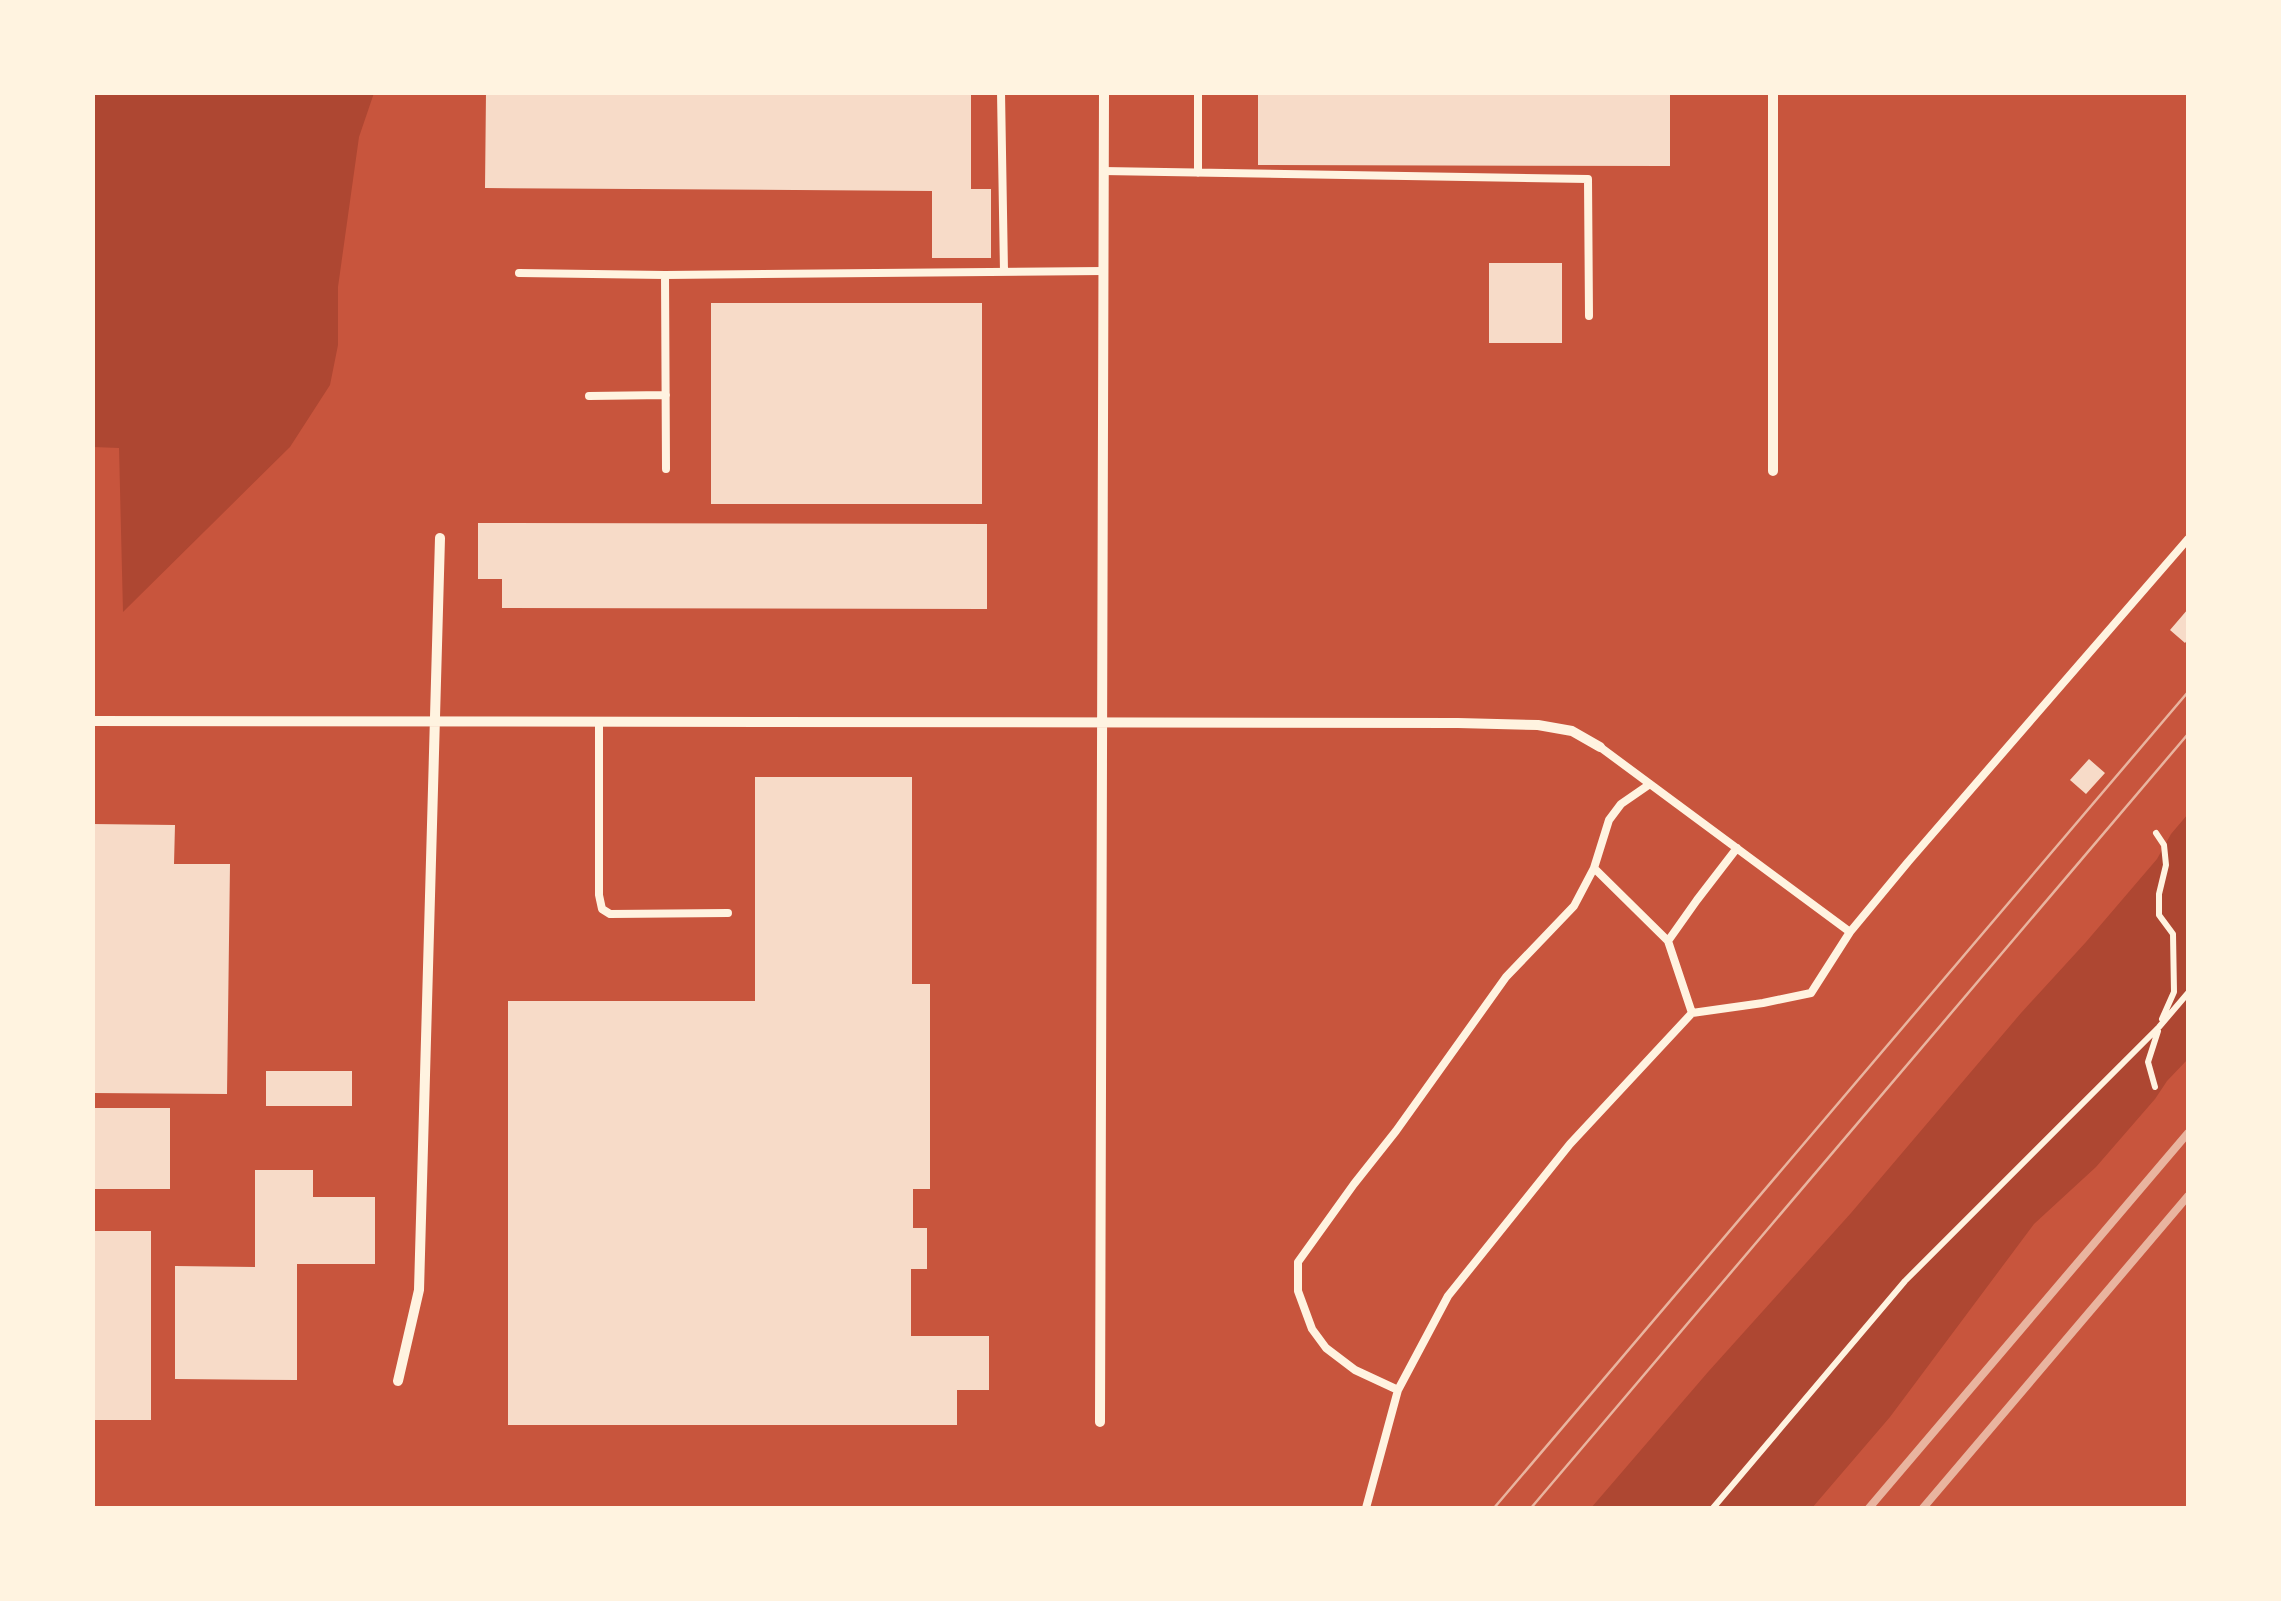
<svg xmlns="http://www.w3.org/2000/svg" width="2281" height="1601" font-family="Raleway,sans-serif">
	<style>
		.green { fill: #ae4732 }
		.building { fill: #f7dbc8 }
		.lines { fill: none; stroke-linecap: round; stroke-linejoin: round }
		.path { stroke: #fff3e0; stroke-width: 6 }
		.service { stroke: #fff3e0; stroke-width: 8 }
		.minor { stroke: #fff3e0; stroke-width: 10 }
		.tram { stroke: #e9b49f; stroke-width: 2.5 }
		.rail { stroke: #e9b49f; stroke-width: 8 }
	</style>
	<rect width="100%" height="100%" fill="#c8553d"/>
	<path class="green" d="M 92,93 L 374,93 L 359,137 L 338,287 L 338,345 L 330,385 L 290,447 L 123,612 L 119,448 L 93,447 Z
		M 2188,814 L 2188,1059 L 2167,1081 L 2155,1099 L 2096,1167 L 2034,1224 L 1890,1417 L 1812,1508 L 1591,1508 L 1708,1372 L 1851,1213 L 2021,1013 L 2086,942 L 2157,859 L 2171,834 Z"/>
	<path class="building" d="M 486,92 L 971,92 L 971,189 L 991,189 L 991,258 L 932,258 L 932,191 L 485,188 Z
		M 1258,92 L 1670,92 L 1670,166 L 1258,165 Z
		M 1489,263 L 1562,263 L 1562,343 L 1489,343 Z
		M 711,303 L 982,303 L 982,504 L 711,504 Z
		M 478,523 L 987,524 L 987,609 L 502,608 L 502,579 L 478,579 Z
		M 2188,609 L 2188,639 L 2185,643 L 2170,630 Z
		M 2089,759 L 2105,773 L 2086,794 L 2070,780 Z
		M 755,777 L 912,777 L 912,984 L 930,984 L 930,1189 L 913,1189 L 913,1228 L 927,1228 L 927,1269 L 911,1269 L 911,1336 L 989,1336 L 989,1390 L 957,1390 L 957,1425 L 508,1425 L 508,1001 L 755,1001 Z
		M 92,824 L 175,825 L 174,864 L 230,864 L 227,1094 L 92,1093 Z
		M 266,1071 L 352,1071 L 352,1106 L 266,1106 Z
		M 92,1108 L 170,1108 L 170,1189 L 92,1189 Z
		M 255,1170 L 313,1170 L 313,1197 L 375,1197 L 375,1264 L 297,1264 L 297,1380 L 175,1379 L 175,1266 L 255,1267 Z
		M 92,1231 L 151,1231 L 151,1420 L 92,1420 Z"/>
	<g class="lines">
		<path class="path" d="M 2156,833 L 2164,845 L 2166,865 L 2159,894 L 2159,915 L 2173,934 L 2174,992 L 2162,1019
			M 2155,1087 L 2148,1062 L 2158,1031
			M 1713,1508 L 1905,1281 L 2159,1027 L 2188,993"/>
		<path class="service" d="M 1001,92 L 1004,272
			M 1198,94 L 1198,173
			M 1103,171 L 1588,179 L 1589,316
			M 519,273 L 665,275
			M 589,396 L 666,395
			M 666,469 L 665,275 L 1103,271
			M 599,721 L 599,895 L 602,909 L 610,914 L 728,913
			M 1600,747 L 1850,932
			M 1594,868 L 1668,941 L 1692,1013
			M 1668,941 L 1697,900 L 1737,848
			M 1398,1390 L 1355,1370 L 1326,1348 L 1312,1329 L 1298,1291 L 1298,1262 L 1354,1184 L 1396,1131 L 1506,977 L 1574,906 L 1594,868 L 1609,820 L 1621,804 L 1650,784
			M 1366,1508 L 1398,1390 L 1448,1296 L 1570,1144 L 1692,1013 L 1763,1003 L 1811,993 L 1850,932 L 1908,862 L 2188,539"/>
		<path class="minor" d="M 1773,471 L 1773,92
			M 92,721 L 1458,723 L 1538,725 L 1572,731 L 1600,747
			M 398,1381 L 419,1290 L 440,538
			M 1100,1422 L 1104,92"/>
		<path class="tram" d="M 1494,1508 L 2188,692
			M 1531,1508 L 2188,734"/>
		<path class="rail" d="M 1869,1508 L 2188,1133
			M 1923,1508 L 2188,1196"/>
	</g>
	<rect width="2281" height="1601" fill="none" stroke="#fff3e0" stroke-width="190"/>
</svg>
